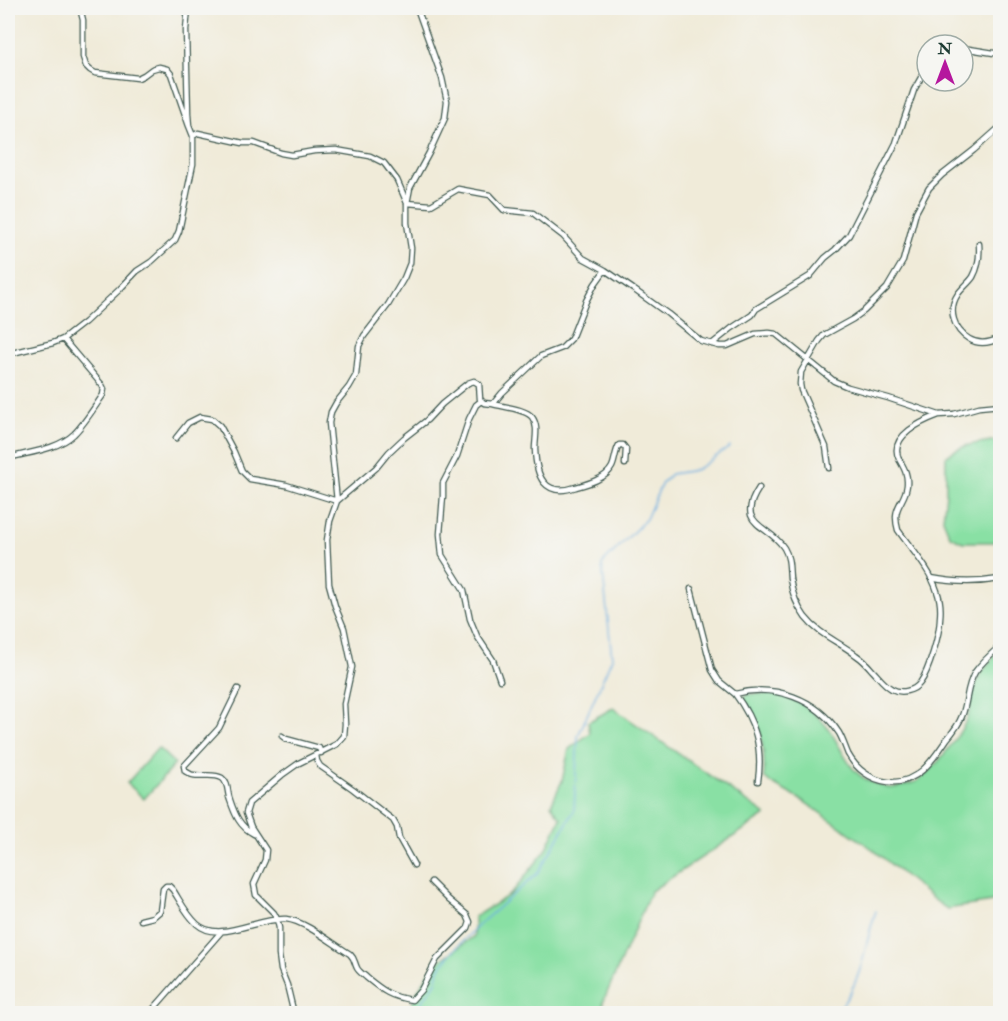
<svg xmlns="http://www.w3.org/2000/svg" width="1008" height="1021" font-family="'IM FELL Double Pica',serif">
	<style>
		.green { fill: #89e0a4; stroke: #548e6c; stroke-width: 1.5 }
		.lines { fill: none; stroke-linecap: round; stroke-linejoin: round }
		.stream { stroke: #6daee1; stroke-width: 1.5 }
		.street-casing { stroke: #3e574d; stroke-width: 7 }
		.street { stroke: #fff; stroke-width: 4.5 }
	</style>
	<rect width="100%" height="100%" fill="#f6f6f2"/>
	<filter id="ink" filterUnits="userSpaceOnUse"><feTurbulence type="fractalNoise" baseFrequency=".0167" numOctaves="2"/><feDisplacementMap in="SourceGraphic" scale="12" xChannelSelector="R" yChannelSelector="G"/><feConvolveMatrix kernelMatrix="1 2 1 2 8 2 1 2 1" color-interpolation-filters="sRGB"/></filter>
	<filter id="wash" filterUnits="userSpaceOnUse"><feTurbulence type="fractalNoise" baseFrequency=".008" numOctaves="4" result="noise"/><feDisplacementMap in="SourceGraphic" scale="24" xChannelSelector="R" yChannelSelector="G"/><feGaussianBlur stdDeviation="1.35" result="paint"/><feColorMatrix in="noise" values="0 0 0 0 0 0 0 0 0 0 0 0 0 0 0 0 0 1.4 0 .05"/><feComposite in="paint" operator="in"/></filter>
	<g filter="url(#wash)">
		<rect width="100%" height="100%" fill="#f0ebd9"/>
		<path class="green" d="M 991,441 L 1000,442 L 1000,542 L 963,542 L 950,536 L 943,519 L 946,493 L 946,457 C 958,445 975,444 991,441 Z
			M 1000,651 L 1000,891 L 992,902 L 947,909 L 933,899 L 871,848 L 803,801 L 772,784 L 764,777 C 766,751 760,719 744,699 L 747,694 C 768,693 790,694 808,708 C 814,713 822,720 827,727 C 844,749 847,774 876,784 C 885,788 893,789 902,786 C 908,784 915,783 919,780 C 935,769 959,736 967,719 C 970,712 970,704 972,697 C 977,677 986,664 1000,651 Z
			M 613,708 L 766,815 L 651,891 L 603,1002 L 605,1013 L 408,1014 L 416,993 L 434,965 L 474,936 L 474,917 L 511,894 L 546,850 L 561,818 L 551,805 L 562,781 L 569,749 L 590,733 L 588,722 Z
			M 158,748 L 175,764 L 144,799 L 127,783 Z"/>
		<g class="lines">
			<path class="stream" d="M 418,1014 L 422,1002 L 436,982 L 439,969 L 452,952 L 482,922 L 538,873 L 574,811 L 578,736 L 612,658 L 602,564 L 646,519 L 662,483 L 671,474 L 696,470 L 730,447
				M 832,1014 C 840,1010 843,1004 848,996 C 865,968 865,941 876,911"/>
		</g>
	</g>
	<g filter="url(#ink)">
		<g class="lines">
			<defs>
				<path id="street" d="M 80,8 L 83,20 L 83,57 L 86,66 L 90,70 L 95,73 L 138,78 L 144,75 L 152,69 L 159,67 L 167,69 L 171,74 L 189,126
					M 188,8 L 186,30 L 188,114 L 189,126 L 193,136
					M 417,8 L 442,78 L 447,101 L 445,118 L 429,153 L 410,188 L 407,203 L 431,205 L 458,189 L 490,195 L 504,210 L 533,213 L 563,236 L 583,258 L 605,270 L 633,289 L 668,314 L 701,341 L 719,346 L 727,346 L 755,334 L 769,333 L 776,334 L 834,381 L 848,387 L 888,398 L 939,415 L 954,414 L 979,407 L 1000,405
					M 963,48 L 1000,54
					M 979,244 C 980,256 979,266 973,277 C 969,283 962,288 958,294 C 947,310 954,330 969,339 C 979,345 990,343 1000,338
					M 712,344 L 732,328 L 752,315 L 756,309 L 810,276 L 825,258 L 835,250 L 849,235 L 896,143 L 914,90 L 927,67
					M 8,354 L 53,343 L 63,339 L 85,322 L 120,289 L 137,271 L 151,262 L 175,240 L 179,231 L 193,164 L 193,136 L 198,133 L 243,143 L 254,143 L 281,153 L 292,155 L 314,151 L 336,150 L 370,156 L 384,163 L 397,180 L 407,203 L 407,223 L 411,248 L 410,263 L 404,278 L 388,305 L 364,336 L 359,346 L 356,375 L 349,387 L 336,403 L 331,412 L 329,423 L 337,501 L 330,521 L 327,540 L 329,584 L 335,606 L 344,628 L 352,667 L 344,704 L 345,724 L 344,736 L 337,744 L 299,763 L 282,775 L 249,803 L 246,813 L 251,827 L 266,850 L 265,860 L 254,884 L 256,895 L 274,913 L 277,919 L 279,928 L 279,955 L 281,970 L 287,985 L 294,1014
					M 481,401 L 476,405 L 469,419 L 457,456 L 443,483 L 443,496 L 440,534 L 442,555 L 464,590 L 470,619 L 477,636 L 493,660 L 500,680
					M 493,404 C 504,407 526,409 532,417 C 539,426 535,439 535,449 C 536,476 544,498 576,487 C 587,484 606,479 612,467 C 615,461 615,452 619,445 L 623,445 L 626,449 L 625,464
					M 176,438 L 188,423 L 200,417 L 212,419 L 220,426 L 234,452 L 242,471 L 250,479 L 286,485 L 337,501 L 376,468 L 389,452 L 404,438 L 427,420 L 442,404 L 468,383 L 474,381 L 479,384 L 480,399 L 484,403 L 493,404 L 502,393 L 541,356 L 562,348 L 571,339 L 586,301 L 595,284 L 605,270
					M 8,458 C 30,452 57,450 74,434 C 85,423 94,408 103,395 L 104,389 L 102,385 L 63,339
					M 829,468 L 826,447 L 801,390 L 800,384 L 801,372 L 819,341 L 824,335 L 853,319 L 864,311 L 887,288 L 903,261 L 916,212 L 929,188 L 942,175 L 974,150 L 1000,127
					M 759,488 C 734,526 769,524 784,548 C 790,558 789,568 790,579 C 792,593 797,606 805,617 C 819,635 838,641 856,655 C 862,659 867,664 872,670 C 878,676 884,685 892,689 C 901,694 914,691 920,683 C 929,671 940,633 940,618 C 941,609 940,599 937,591 C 930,569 911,549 898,530 C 891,505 905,504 907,485 C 908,474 904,468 899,459 C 888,436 923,421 939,415
					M 931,578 C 955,583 976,583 1000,579
					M 691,589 L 712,670 L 719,681 L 735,694 C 774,683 817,699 839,733 C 843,740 845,747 848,754 C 856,769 871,780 888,782 C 917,785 933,760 947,739 C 953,732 959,724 962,716 C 968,701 966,687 975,672 C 982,662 991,654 1000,646
					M 238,689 L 219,728 L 184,766 L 185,771 C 187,772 191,775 193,775 C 202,777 214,773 222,778 C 229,783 227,793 230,800 C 235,815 240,827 254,834
					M 735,694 C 755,721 763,747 758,781
					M 282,736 L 286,739 L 319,748 L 321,753
					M 316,755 L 317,761 L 320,766 L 353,789 L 393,820 L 397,827 L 399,838 L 414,865
					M 141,920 L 153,917 L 160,911 L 163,889 L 166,886 L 169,886 L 173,890 C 180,901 187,915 197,924 C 219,944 258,917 286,919 C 305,921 333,944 350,954 C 355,959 354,962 357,968 C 359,972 364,975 367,978 C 383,991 391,997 412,1000 L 421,990 L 437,959 L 468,928 L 470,922 L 467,915 L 449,900 L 431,882
					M 149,1014 L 221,932"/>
			</defs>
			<use href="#street" class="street-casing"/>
			<use href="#street" class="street"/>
		</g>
	</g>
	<rect width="1008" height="1021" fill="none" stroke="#f6f6f2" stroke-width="30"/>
	<g transform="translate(945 63)"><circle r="28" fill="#f6f6f2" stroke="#a0aca6" stroke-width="1.5"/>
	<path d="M0-4.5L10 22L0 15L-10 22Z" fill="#b5179e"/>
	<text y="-9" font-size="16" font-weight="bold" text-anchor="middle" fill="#1f3d34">N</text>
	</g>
</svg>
